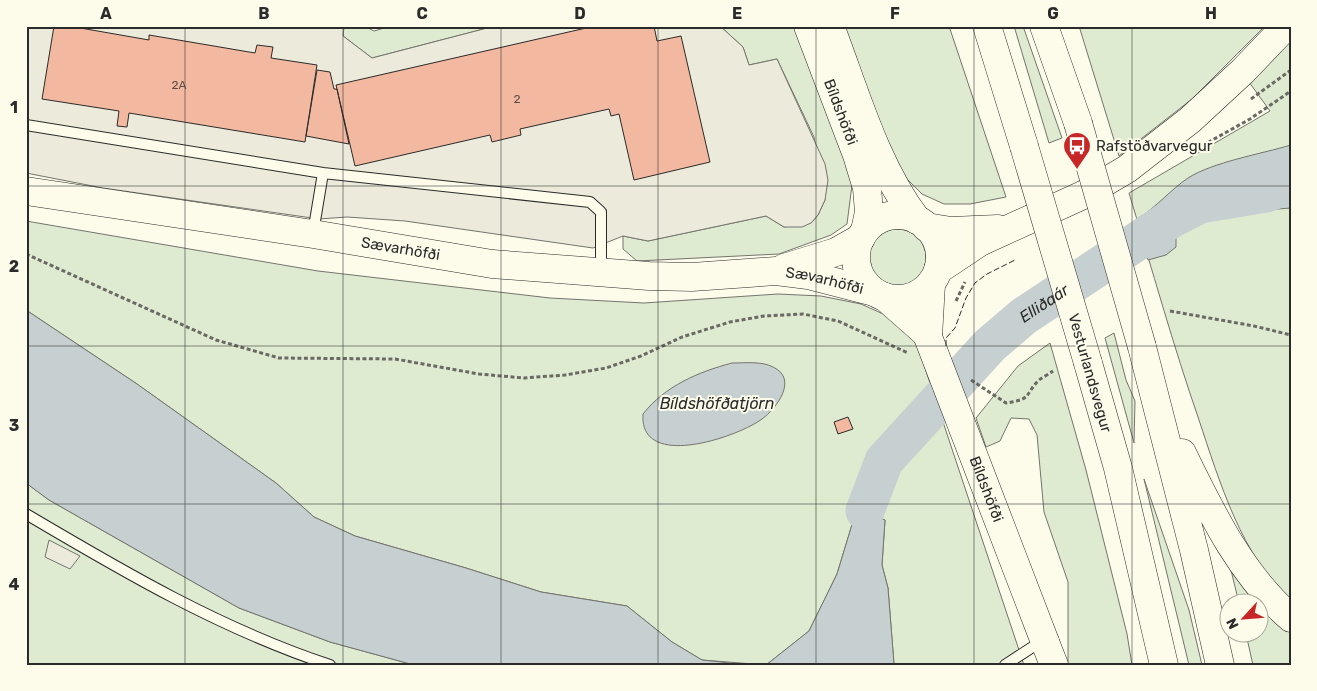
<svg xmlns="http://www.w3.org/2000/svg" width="1317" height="691" font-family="Rubik,sans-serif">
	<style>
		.green { fill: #deebd1; stroke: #74746e }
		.parking { fill: #eceadb; stroke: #74746e }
		.water { fill: #c7d0d0; stroke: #74746e }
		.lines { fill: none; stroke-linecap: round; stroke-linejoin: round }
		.river { stroke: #c7d0d0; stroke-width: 39 }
		.building { fill: #f2b8a0; stroke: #2b2b2b }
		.lane-casing { stroke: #2b2b2b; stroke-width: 12 }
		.secondary-casing { stroke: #2b2b2b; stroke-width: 29 }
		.highway-casing { stroke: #2b2b2b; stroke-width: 29 }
		.path { stroke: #6a6964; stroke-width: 3; stroke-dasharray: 4 2.5; stroke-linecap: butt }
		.lane { stroke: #fdfbea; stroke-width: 10 }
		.secondary { stroke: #fdfbea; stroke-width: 28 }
		.highway { stroke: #fdfbea; stroke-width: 28 }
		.highway-bridge-casing { stroke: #2b2b2b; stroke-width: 29; stroke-linecap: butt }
		.highway-bridge { stroke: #fdfbea; stroke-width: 28 }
		.fence { stroke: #2b2b2b; stroke-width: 1; stroke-dasharray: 6 2.5; stroke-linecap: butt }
		.grid { fill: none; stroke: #2b2b2b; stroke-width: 1; stroke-opacity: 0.55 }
		.labels { text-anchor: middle; stroke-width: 4; stroke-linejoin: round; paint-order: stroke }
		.number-label { font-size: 12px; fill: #5d4e48 }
		.street-label { font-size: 15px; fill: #2b2b2b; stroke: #fdfbea }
		.poi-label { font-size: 15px; fill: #2b2b2b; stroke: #fdfbea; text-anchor: start }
		.water-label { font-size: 16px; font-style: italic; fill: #2b2b2b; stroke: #fdfbea }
		.neatline { fill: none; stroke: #2b2b2b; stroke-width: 2 }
		.grid-label { font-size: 16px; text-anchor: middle; font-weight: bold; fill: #2b2b2b }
	</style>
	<rect width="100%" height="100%" fill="#fdfbea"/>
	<path class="green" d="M 344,26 L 364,26 L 374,31 L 391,26 L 495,26 L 372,58 L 343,36 Z
		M 720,26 L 794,26 L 845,159 L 852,185 L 847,224 L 831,235 L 779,254 L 637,261 L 623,249 L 623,236 L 648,241 L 766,216 L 784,227 L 811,223 L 818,215 L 825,200 L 814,137 L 777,59 L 749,65 L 743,47 Z
		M 837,26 L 949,26 L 1006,197 L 970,204 L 944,204 L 922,194 L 901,173 Z
		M 1014,26 L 1023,26 L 1062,138 L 1049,143 Z
		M 1079,26 L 1265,26 L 1192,99 L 1119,156 Z
		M 1291,36 L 1291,600 C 1242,558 1219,480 1199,420 C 1173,345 1152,269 1129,193 L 1270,111 L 1249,82 Z
		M 26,221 L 318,271 L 550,298 L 644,303 L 778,294 L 821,296 L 861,304 L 901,322 L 917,344 L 1024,665 L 894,665 L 888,588 L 882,565 L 885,520 L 854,518 L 837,574 L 809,631 L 766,665 L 702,660 L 672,642 L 627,606 L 541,592 L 466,568 L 355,536 L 314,517 L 276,483 L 137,384 L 26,310 Z
		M868 258a29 29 0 1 1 58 0a29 29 0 1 1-58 0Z
		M 1114,333 L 1126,380 L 1135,401 L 1134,443 L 1105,338 Z
		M 1050,343 L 1086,470 L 1127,634 L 1132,665 L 1068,665 L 1068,582 L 1044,512 L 1037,435 L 1029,419 L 1011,418 L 1000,441 L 986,447 L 976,418 L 1018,366 Z
		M 1144,479 L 1189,610 L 1202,665 L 1189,665 Z
		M 26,483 L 49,500 L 239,608 L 330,642 L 414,665 L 26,665 Z
		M 1228,558 L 1291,626 L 1291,665 L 1253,665 L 1246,634 L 1260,634 L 1260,604 L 1239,603 Z"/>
	<path class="parking" d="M 26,26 L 344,26 L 343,36 L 372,58 L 495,26 L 720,26 L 743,47 L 749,65 L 777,59 L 825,164 L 828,180 L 825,200 L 818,215 L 811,223 L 802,227 L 784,227 L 766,216 L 648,241 L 623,236 L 593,248 L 405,221 L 347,217 L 319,219 L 103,188 L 26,173 Z
		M 49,540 L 80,556 L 70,569 L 45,557 Z"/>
	<path class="water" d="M 1291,145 L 1291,208 L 1197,215 L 1176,236 L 1176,247 L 1166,255 L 1148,260 L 1137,219 C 1157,207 1170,190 1188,178 C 1213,162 1261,154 1291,145 Z
		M 26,310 L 137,384 L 276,483 L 314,517 L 355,536 L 466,568 L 541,592 L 627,606 L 672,642 L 702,660 L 749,665 L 414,665 L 330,642 L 239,608 L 49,500 L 26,483 Z
		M 732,363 C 745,363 762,361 773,367 C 799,379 776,409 762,419 C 738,437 639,471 643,414 C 665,386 698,372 732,363 Z
		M 865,511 L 885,520 L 882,565 L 888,588 L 894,664 L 766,665 L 809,631 L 837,574 L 854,518 Z"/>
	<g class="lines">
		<path class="river" id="s1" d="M 865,511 L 884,461 L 990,345 L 1024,316 L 1171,219 L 1200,204 L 1266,193 L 1291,184"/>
	</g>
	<path class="building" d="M 54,26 L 69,26 L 149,40 L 149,35 L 255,53 L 257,45 L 273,47 L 271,58 L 317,65 L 305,142 L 129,113 L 127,127 L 117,126 L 119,111 L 42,99 Z
		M 595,26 L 654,26 L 657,41 L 681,36 L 710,162 L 634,180 L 619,114 L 611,116 L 609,109 L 520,129 L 521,135 L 492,142 L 490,135 L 355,166 L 336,85 Z
		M 317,70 L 330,72 L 334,89 L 337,89 L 349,144 L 306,136 Z
		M 848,417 L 853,429 L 838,434 L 834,422 Z"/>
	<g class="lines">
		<defs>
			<path id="lane" d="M 26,125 L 323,173
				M 313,233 L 323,173 L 590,202 L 601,212 L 601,270
				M 26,514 C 124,572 221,629 330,665
				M 1005,665 L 1031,648 L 1044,643"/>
			<g id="secondary">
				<path id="s2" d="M 808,26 L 857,155 L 867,188 L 869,212 L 865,231"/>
				<path d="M 830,26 C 855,91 875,165 917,220"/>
				<path id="s3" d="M 26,191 L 313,234 L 492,264 L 649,276 L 692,277 L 776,271 L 808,275 L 874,292"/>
				<circle cx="898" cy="257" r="42"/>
				<path d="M 926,227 L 951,231 L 998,229"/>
				<path d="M 784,268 L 836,252 L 861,238"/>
				<path d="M 938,270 L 980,242 L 1083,195 L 1127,169 L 1190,120 L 1243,71 L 1286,26"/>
				<path id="s4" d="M 931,284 L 928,337 L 1045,642"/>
				<path d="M 885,297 L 928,335"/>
			</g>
			<path id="highway" d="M 987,26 L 1024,146
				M 1044,26 L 1078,123
				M 1142,347 L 1194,550 L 1220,665
				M 1088,363 L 1118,468 L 1164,665
				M 1182,453 C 1211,512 1240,574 1291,618
				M 1045,642 L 1054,665"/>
		</defs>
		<use href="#lane" class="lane-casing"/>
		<use href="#secondary" class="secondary-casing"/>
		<use href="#highway" class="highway-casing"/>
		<path class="path" d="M 1251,99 L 1291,70
			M 1191,152 L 1250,119 L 1291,91
			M 26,254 L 216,340 L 279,358 L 395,359 L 479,374 L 524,378 L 565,375 L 606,368 L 641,356 L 682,337 L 730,322 L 764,316 L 803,314 L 838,321 L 908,353
			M 956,301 L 965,282
			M 1170,311 L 1254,326 L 1291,335
			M 971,380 L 1006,403 C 1033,399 1024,395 1039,380 C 1043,377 1049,374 1053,371"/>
		<use href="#lane" class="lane"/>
		<use href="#secondary" class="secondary"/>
		<use href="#highway" class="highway"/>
		<defs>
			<path id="highway-bridge" d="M 1078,123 L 1142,347
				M 1024,146 L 1088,363"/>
		</defs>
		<use href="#highway-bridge" class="highway-bridge-casing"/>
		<use href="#highway-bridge" class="highway-bridge"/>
		<path class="fence" d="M 946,346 L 946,338 L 955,328 L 966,298 L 975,283 L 987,274 L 1015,260"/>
	</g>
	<path class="grid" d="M 185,26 L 185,665M 343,26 L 343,665M 501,26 L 501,665M 658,26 L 658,665M 816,26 L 816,665M 974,26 L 974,665M 1132,26 L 1132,665M 26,186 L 1291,186M 26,346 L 1291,346M 26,504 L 1291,504"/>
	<defs>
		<symbol id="bus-pin" viewBox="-11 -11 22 30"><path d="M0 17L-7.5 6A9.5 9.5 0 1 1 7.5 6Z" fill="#c62828" stroke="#fdfbea"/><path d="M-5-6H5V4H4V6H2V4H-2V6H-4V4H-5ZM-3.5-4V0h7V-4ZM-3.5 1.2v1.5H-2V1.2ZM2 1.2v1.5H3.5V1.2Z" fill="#fff"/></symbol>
	</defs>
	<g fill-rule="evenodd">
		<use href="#bus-pin" x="1061" y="130" width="32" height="43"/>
	</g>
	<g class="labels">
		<g class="number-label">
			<text x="179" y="89">2A</text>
			<text x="517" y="103">2</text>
		</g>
		<g class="street-label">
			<text dy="5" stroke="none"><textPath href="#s2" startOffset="92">Bíldshöfði</textPath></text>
			<text dy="5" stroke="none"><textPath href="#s3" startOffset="379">Sævarhöfði</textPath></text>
			<text dy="5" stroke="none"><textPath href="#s3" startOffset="806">Sævarhöfði</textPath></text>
			<text transform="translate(1090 373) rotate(74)" y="5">Vesturlandsvegur</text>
			<text dy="5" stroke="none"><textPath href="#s4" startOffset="216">Bíldshöfði</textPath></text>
		</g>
		<g class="poi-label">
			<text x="1096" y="151">Rafstöðvarvegur</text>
		</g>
		<g class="water-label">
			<text dy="6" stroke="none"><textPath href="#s1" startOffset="279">Elliðaár</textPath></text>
			<text x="717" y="409">Bíldshöfðatjörn</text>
		</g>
	</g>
	<rect width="1317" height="691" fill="none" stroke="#fdfbea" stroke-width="55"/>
	<g transform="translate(1244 618) rotate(244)"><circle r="24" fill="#fdfbea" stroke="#a9a89e"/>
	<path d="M0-4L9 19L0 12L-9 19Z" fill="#c62828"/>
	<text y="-8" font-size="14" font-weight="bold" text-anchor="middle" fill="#2b2b2b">N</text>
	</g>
	<rect x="28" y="28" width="1262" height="636" class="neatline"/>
	<g class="grid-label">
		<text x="106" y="19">A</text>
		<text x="264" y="19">B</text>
		<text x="422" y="19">C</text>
		<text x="580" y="19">D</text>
		<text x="737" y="19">E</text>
		<text x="895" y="19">F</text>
		<text x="1053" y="19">G</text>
		<text x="1211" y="19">H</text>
		<text x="14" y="113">1</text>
		<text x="14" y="272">2</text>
		<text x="14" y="431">3</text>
		<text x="14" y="590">4</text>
	</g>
</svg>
